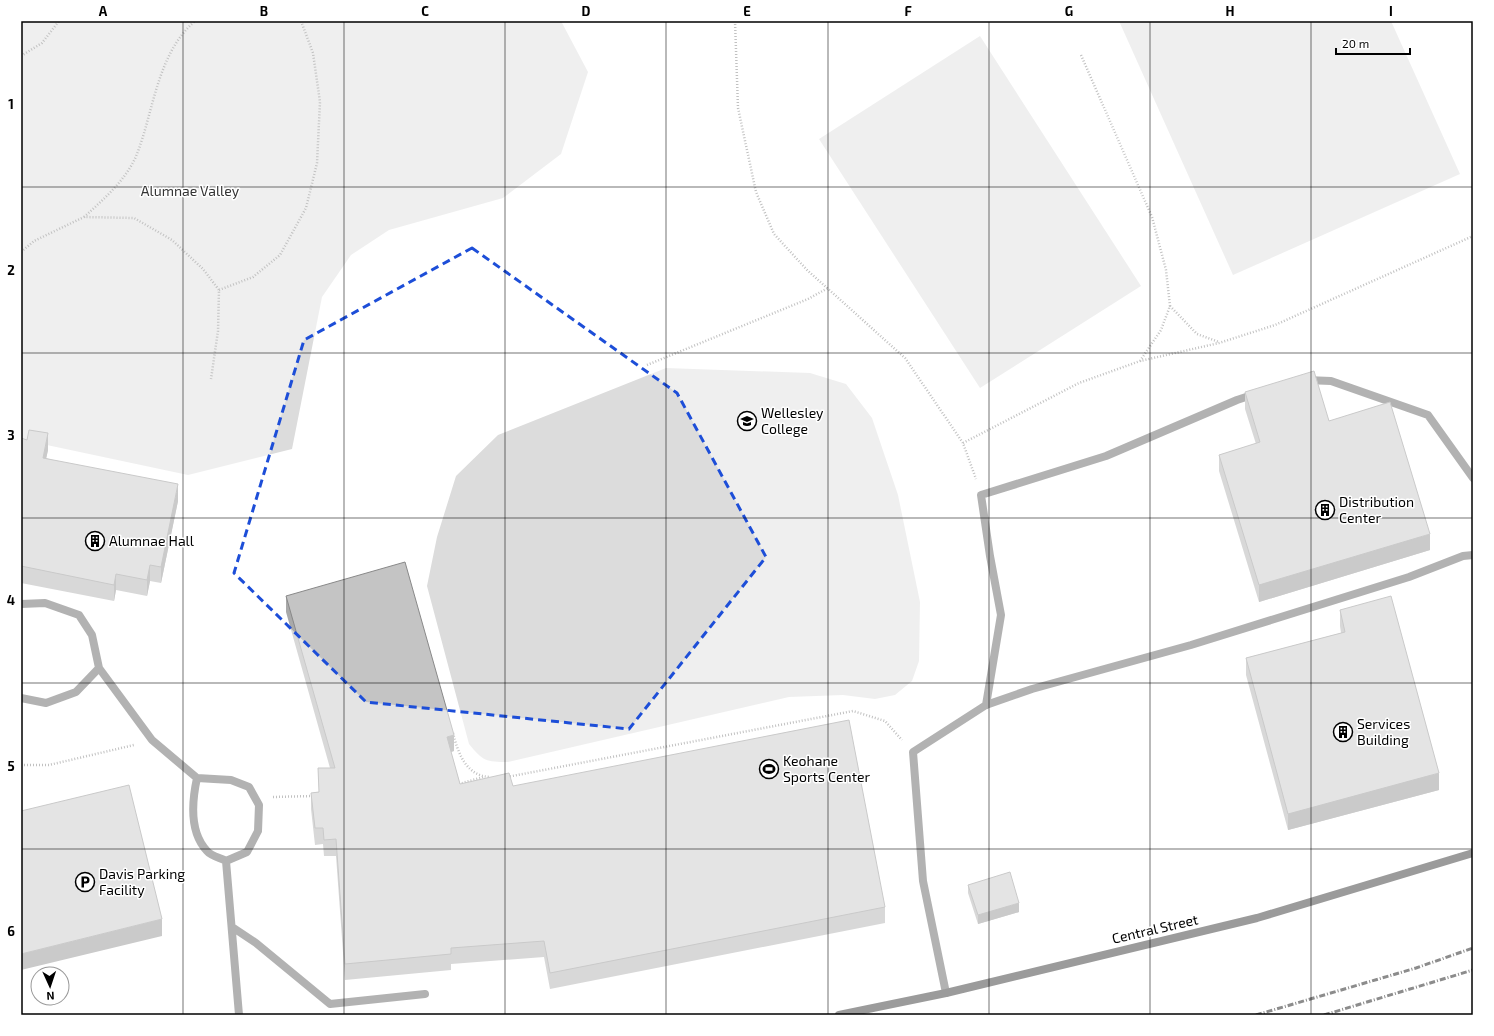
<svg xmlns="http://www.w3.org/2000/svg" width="1494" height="1036" font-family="'Exo 2',sans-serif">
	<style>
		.green { fill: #dcdcdc }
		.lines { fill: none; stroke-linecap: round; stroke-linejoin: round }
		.path { stroke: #777; stroke-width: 2.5; stroke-dasharray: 1 2; stroke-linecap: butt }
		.service { stroke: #555; stroke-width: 8 }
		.secondary { stroke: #222; stroke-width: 8 }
		.rail { stroke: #000; stroke-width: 3; stroke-dasharray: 6 2 1 2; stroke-linecap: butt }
		.wall { fill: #a9a9a9 }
		.shaded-wall { fill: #898989 }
		.building { fill: #c4c4c4; stroke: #898989 }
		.marked { fill: none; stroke: #1d4ed8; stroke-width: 3; stroke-dasharray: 8 5; stroke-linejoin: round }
		.grid { fill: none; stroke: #000; stroke-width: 1; stroke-opacity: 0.55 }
		.labels { text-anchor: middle; stroke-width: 3; stroke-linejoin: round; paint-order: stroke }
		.park-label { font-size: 14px; fill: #333; stroke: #fff }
		.poi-label { font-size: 14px; fill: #000; stroke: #fff; text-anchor: start }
		.street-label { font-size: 14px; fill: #000; stroke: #fff }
		.neatline { fill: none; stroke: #000; stroke-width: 1.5 }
		.grid-label { font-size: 13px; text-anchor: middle; font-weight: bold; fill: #000 }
	</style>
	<rect width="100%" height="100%" fill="#fff"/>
	<path class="green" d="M 21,21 L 561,21 L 588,72 L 561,154 L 503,198 L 389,230 L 351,255 L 322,297 L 292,449 L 188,475 L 28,441 L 21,442 Z
		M 1119,21 L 1391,21 L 1460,174 L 1233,275 Z
		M 980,36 L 1141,286 L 980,388 L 819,139 Z
		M 666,368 L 810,373 L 846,384 L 872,418 L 898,495 L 920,602 L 919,661 L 912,681 L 895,695 L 875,699 L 843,695 L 789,697 L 508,762 C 486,762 483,761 469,744 L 427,586 L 437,537 L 456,476 L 498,435 Z"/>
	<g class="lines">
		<path class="path" d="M 735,21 L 738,108 L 756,192 L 774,234 L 807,270 L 905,358 L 963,443 L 976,479
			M 1081,55 L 1152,217 L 1166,270 L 1170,306 L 1161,330 L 1140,361
			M 21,56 L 42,43 L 59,21
			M 84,217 C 104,199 127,179 137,154 C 154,110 157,54 195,21
			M 21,252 L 34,241 L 84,217 L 134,218 L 172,240 L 203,269 L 219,290 L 218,331 L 211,379
			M 219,290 L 253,277 L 280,255 L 306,208 L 317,163 L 320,102 L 313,53 L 301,21
			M 1170,306 L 1197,334 L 1219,342
			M 647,365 L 808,299 L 828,288
			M 963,443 L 1079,383 L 1140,361 L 1219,343 L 1275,325 L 1473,236
			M 453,733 C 458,753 466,776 490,777
			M 21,765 L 49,765 L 134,745
			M 507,777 L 853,711 L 885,721 L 902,740
			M 459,784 L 483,777
			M 273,797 L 312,796"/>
		<path class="service" d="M 1306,380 L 1331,381 L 1428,415 L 1473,478
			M 21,604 L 45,603 L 79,615 L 92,635 L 99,668 L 152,740 L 197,778 L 231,780 L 249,787 L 259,805 L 258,831 L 247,852 L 226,861 C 221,858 211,856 207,851 C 189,832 192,801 197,778
			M 21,698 L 46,703 L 76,692 L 99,668
			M 986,705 L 1001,615 L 990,556 L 981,495 L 1106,456 L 1237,400 L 1255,394
			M 226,861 L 239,1015
			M 232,927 L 256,943 L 330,1004 L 425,994
			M 946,993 L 923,881 L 913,752 L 986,705 L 1032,689 L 1191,645 L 1409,577 L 1463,556 L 1473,555"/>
		<path class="secondary" d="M 839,1015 L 946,993 L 1257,918 L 1473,853"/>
		<path class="rail" d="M 1256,1015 L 1416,968 L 1473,948
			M 1324,1015 L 1473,970"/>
	</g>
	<path class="wall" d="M 1245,392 L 1329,421 L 1430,550 L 1259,602 L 1219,471 L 1219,455 L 1256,444 L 1245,409 Z
		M 21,438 L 48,450 L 46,458 L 178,501 L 161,583 L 150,581 L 147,596 L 116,590 L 114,601 L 21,583 Z
		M 286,596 L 454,751 L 451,752 L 460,784 L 513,786 L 885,907 L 885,923 L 550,989 L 544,957 L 451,964 L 451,970 L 345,980 L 336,856 L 324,856 L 323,844 L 315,845 L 311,809 L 311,793 L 319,792 L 318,768 L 330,768 L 286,612 Z
		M 1340,610 L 1439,790 L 1288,830 L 1246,675 L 1246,658 L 1341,633 L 1340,626 Z
		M 968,885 L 1019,912 L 978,924 L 968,893 Z"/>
	<path class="shaded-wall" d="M 48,433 L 48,450 L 43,474 L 43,458 Z
		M 178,484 L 178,501 L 161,583 L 161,567 Z
		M 1430,534 L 1430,550 L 1259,602 L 1259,585 Z
		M 150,565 L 150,581 L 147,596 L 147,580 Z
		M 116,574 L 116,590 L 114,601 L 114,585 Z
		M 454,735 L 454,751 L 447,753 L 447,737 Z
		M 1439,773 L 1439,790 L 1288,830 L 1288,814 Z
		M 1019,903 L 1019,912 L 978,924 L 978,915 Z
		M 162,919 L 162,936 L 21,970 L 21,954 Z"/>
	<path class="building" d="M 1314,371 L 1329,421 L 1390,402 L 1430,534 L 1259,585 L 1219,455 L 1260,442 L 1245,392 Z
		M 29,430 L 48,433 L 43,458 L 178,484 L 161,567 L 150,565 L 147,580 L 116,574 L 114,585 L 21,566 L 21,438 L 27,440 Z
		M 405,562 L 454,735 L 447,737 L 460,784 L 509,773 L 513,786 L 849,720 L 885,907 L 550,973 L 544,941 L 451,948 L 451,954 L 345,964 L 336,839 L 324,840 L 323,828 L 315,828 L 311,793 L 319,792 L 318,768 L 335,768 L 286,596 Z
		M 1391,596 L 1439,773 L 1288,814 L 1246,658 L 1345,632 L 1340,610 Z
		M 129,785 L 162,919 L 21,954 L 21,811 Z
		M 1010,872 L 1019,903 L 978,915 L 968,885 Z"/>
	<path d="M0 0H1494V1036H0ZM 472,248 L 677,393 L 766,557 L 629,729 L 366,702 L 234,573 L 304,340 Z" fill="#fff" fill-opacity=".55" fill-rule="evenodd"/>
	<path class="marked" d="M 472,248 L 677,393 L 766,557 L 629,729 L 366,702 L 234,573 L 304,340 Z"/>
	<path class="grid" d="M 183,21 L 183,1015M 344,21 L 344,1015M 505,21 L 505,1015M 666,21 L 666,1015M 828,21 L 828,1015M 989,21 L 989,1015M 1150,21 L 1150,1015M 1311,21 L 1311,1015M 21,187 L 1473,187M 21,353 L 1473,353M 21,518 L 1473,518M 21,683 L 1473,683M 21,849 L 1473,849"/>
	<defs>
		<symbol id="university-ring" viewBox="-11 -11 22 22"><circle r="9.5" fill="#fff" stroke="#000" stroke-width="1.5"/><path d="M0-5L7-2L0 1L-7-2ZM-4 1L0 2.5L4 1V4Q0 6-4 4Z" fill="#000"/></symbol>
		<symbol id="building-ring" viewBox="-11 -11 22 22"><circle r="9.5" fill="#fff" stroke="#000" stroke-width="1.5"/><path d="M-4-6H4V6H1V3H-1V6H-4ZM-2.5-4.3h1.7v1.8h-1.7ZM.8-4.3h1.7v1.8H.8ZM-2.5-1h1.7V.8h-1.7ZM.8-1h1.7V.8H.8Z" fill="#000"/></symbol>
		<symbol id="stadium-ring" viewBox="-11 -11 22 22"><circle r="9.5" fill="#fff" stroke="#000" stroke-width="1.5"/><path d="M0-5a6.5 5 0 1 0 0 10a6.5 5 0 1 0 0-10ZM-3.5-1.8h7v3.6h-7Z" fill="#000"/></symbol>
		<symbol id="parking-ring" viewBox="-11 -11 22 22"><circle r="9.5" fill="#fff" stroke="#000" stroke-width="1.5"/><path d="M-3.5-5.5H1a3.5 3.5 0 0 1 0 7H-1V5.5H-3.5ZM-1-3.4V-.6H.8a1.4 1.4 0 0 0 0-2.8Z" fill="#000"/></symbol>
	</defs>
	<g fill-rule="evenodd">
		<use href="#university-ring" x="736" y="410" width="22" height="22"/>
		<use href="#building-ring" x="1314" y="499" width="22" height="22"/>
		<use href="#building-ring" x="84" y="530" width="22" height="22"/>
		<use href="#building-ring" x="1332" y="721" width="22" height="22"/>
		<use href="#stadium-ring" x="758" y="758" width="22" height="22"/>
		<use href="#parking-ring" x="74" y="871" width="22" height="22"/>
	</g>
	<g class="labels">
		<g class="park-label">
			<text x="190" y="196">Alumnae Valley</text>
		</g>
		<g class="poi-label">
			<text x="761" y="418">Wellesley<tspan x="761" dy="16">College</tspan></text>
			<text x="1339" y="507">Distribution<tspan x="1339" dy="16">Center</tspan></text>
			<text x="109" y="546">Alumnae Hall</text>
			<text x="1357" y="729">Services<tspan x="1357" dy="16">Building</tspan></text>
			<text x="783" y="766">Keohane<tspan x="783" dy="16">Sports Center</tspan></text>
			<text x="99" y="879">Davis Parking<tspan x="99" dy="16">Facility</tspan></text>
		</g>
		<g class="street-label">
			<text transform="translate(1155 929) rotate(-13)" y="5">Central Street</text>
		</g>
	</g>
	<rect width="1494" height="1036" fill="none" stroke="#ffffff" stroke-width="44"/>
	<g transform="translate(50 986) rotate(177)"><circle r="19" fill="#ffffff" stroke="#999999"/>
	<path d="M0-3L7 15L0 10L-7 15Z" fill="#000000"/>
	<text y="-6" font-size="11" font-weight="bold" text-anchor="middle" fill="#000000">N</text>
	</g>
	<path d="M1336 48v6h74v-6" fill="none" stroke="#000000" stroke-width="2"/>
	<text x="1342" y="48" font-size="12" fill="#000000" stroke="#ffffff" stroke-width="3" paint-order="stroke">20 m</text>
	<rect x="22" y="22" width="1450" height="992" class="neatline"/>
	<g class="grid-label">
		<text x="103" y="16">A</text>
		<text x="264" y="16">B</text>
		<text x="425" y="16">C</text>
		<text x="586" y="16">D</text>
		<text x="747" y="16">E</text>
		<text x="908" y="16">F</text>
		<text x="1069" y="16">G</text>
		<text x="1230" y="16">H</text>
		<text x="1391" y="16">I</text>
		<text x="11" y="109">1</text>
		<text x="11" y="275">2</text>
		<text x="11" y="440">3</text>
		<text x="11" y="605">4</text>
		<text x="11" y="771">5</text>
		<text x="11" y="936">6</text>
	</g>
</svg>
